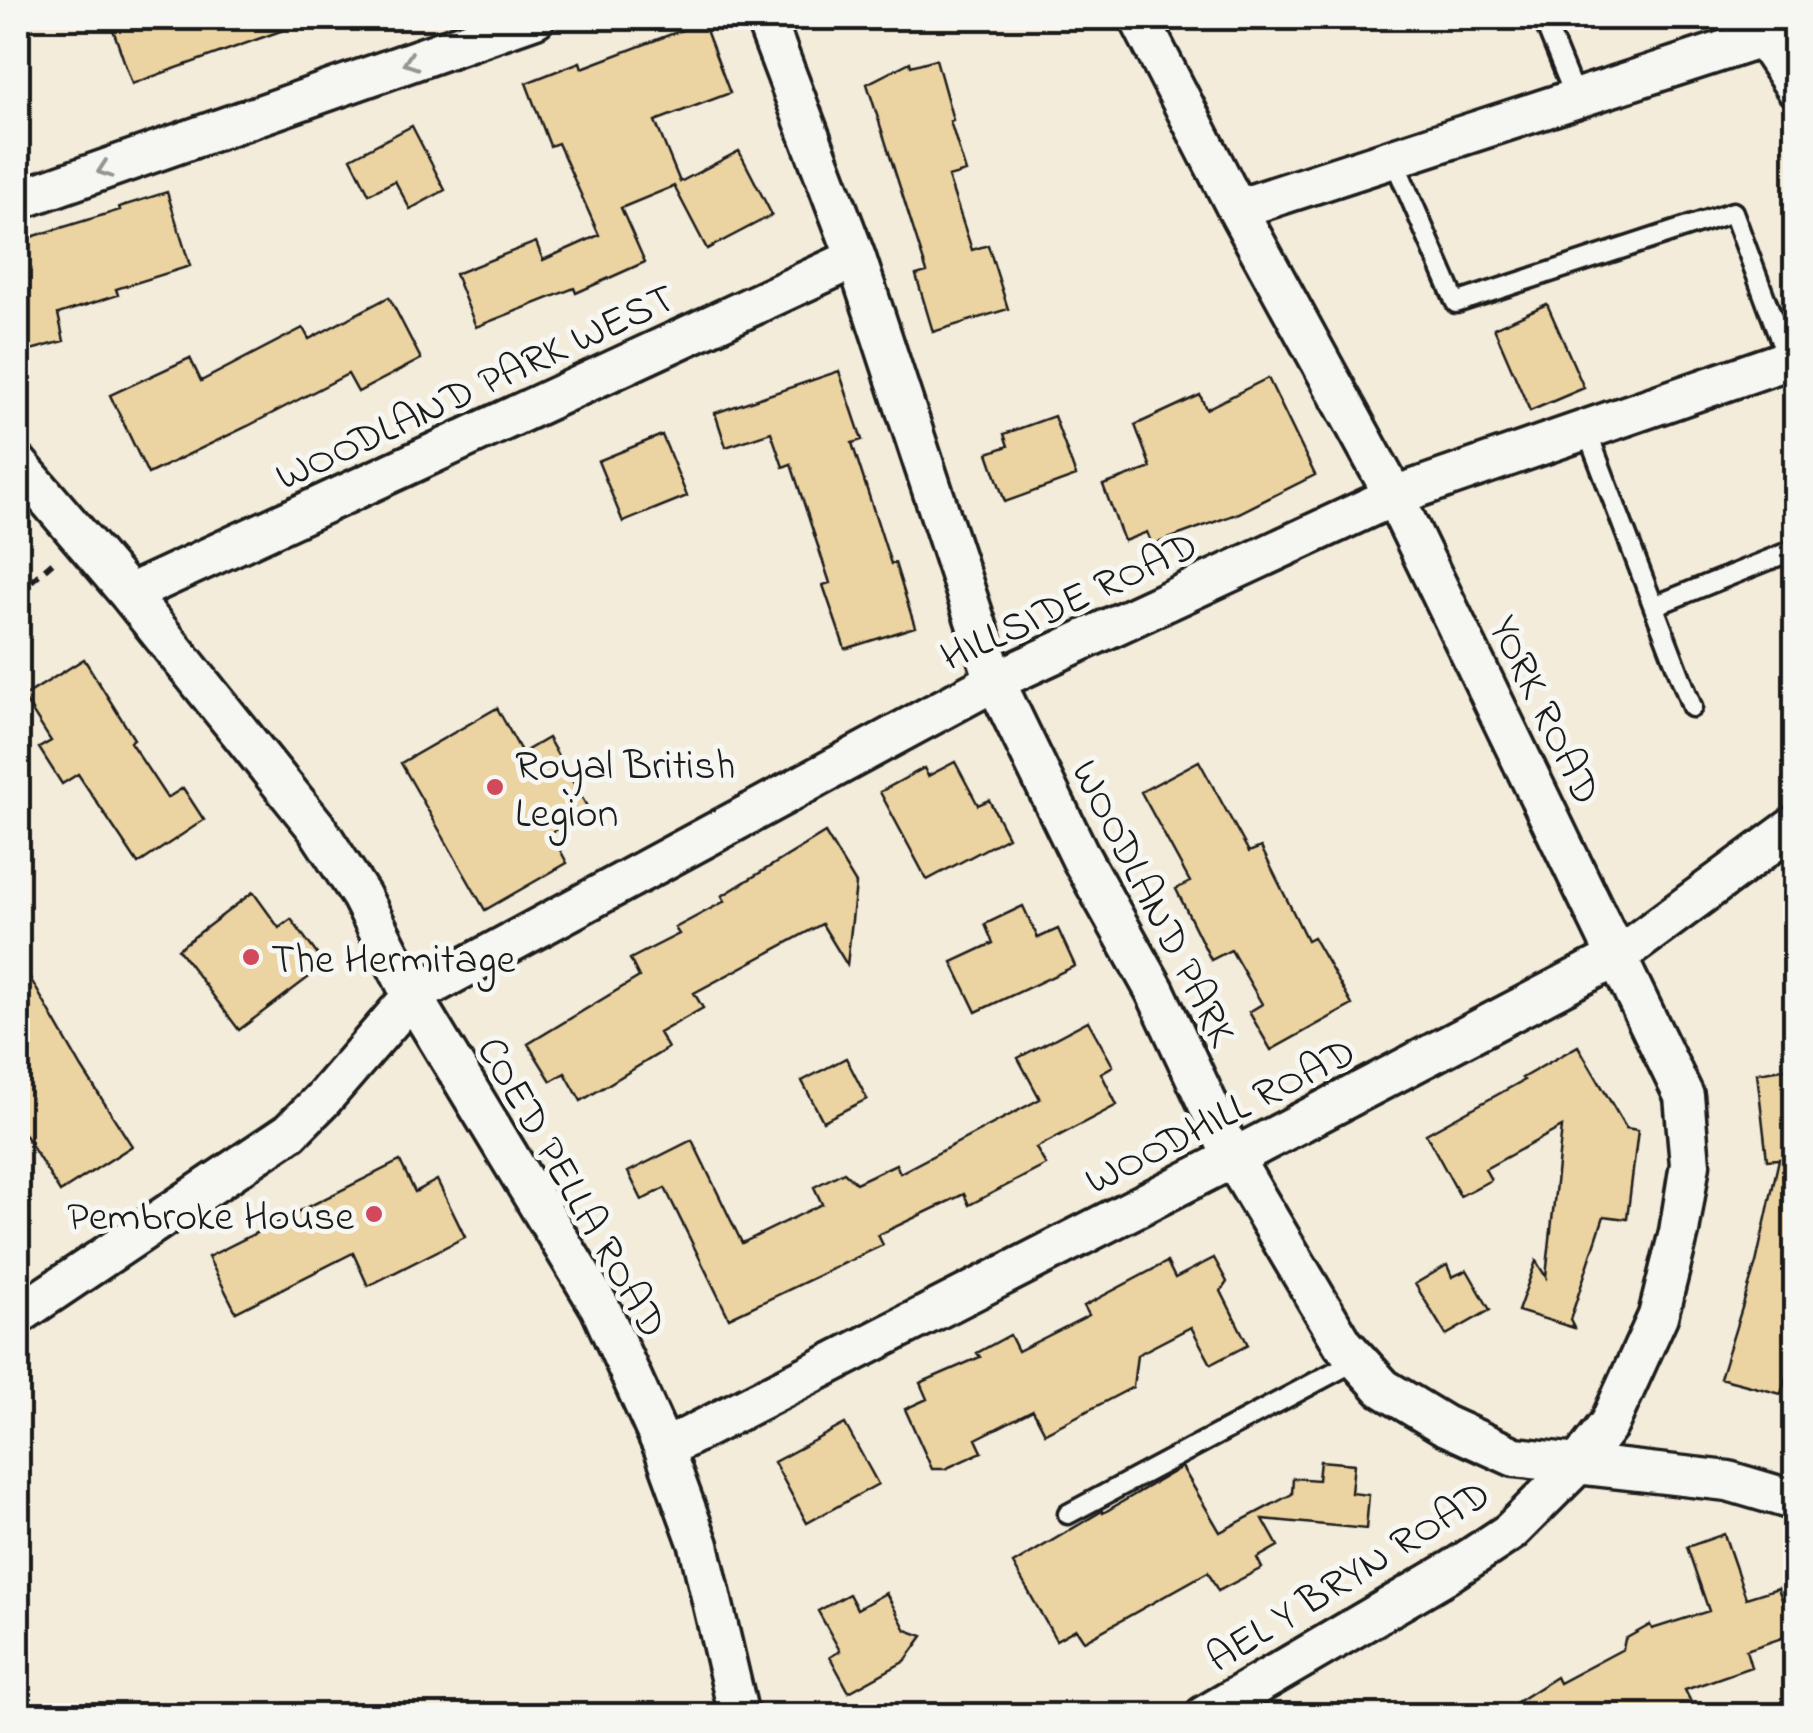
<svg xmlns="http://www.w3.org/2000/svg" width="1813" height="1733" font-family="'Indie Flower',sans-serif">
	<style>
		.building { fill: #ecd3a2; stroke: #1c1c1c; stroke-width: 2.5 }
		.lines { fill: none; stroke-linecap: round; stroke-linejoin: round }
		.service-casing { stroke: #1c1c1c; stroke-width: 25 }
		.minor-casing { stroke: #1c1c1c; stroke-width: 45 }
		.path { stroke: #1c1c1c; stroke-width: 6; stroke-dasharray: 10 8; stroke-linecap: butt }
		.service { stroke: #f6f6f2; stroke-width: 18 }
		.minor { stroke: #f6f6f2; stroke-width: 38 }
		.oneway { stroke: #949492 }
		.poi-dot { fill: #d1495b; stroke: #f6f6f2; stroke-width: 4 }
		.labels { text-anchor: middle; stroke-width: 10; stroke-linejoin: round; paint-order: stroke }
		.street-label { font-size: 42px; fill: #1c1c1c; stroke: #f6f6f2 }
		.poi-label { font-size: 42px; fill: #1c1c1c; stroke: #f6f6f2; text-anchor: start }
	</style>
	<rect width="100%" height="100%" fill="#f3ecda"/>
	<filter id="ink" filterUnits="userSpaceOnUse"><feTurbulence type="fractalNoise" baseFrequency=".01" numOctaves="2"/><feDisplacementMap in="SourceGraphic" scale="20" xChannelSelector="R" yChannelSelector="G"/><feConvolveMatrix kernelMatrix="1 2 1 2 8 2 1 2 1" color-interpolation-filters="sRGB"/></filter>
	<g filter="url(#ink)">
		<path class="building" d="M 109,18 L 306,18 L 306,22 L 132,84 Z
			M 703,22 L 730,93 L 655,121 L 680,182 L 739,151 L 772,215 L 707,249 L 674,186 L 621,208 L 645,262 L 576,293 L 574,288 L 476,327 L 455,274 L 536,242 L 543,260 L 599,235 L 558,143 L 550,146 L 526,83 L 580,62 L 582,68 Z
			M 936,59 L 953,120 L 950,121 L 966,172 L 948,177 L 972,250 L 988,245 L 1008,309 L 933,332 L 916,275 L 927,272 L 867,84 L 910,62 L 911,66 Z
			M 412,126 L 445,190 L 410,209 L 395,181 L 369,194 L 351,158 Z
			M 167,192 L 190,266 L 116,289 L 118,295 L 58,314 L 64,341 L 27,351 L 18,315 L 18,241 L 120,210 L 119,207 Z
			M 389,297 L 421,359 L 358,392 L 348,374 L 248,426 L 148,474 L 110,395 L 190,358 L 201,381 L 303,328 L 309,339 Z
			M 1547,304 L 1584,388 L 1530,411 L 1494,328 Z
			M 839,371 L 862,440 L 852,443 L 891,564 L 895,563 L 915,627 L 845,649 L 823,585 L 830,583 L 791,464 L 783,467 L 771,432 L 726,447 L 715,413 Z
			M 1268,378 L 1315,475 L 1239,513 L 1152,545 L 1147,532 L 1124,541 L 1103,485 L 1151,468 L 1135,425 L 1200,395 L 1206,409 Z
			M 1054,416 L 1076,476 L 1005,502 L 988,453 L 1008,446 L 1004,434 Z
			M 662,435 L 687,496 L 623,522 L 598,461 Z
			M 84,659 L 134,739 L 130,742 L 167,798 L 183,788 L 204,820 L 138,864 L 78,774 L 62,784 L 39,748 L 51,741 L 23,697 Z
			M 497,708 L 522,753 L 548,738 L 589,810 L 551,833 L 567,863 L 485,910 L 401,763 Z
			M 1199,761 L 1249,852 L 1261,847 L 1307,940 L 1313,937 L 1352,1005 L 1271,1050 L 1249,1012 L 1262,1004 L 1231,950 L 1211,960 L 1176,889 L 1190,882 L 1141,792 Z
			M 955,762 L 978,805 L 989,800 L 1008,837 L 927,880 L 880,792 L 924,768 L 928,776 Z
			M 825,833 L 856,884 L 847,965 L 822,924 L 694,993 L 703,1008 L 659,1033 L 668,1048 L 581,1101 L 565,1073 L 551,1081 L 528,1044 L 639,977 L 630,959 L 679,934 L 675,928 L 725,901 L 722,896 Z
			M 253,892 L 279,928 L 291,919 L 325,965 L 239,1030 L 178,949 Z
			M 1023,906 L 1038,938 L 1058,929 L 1075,966 L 976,1012 L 952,962 L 993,943 L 985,924 Z
			M 18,957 L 82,1068 L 132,1146 L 60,1192 L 18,1124 Z
			M 1088,1021 L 1113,1066 L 1101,1073 L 1117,1105 L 1036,1148 L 1046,1165 L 969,1205 L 964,1194 L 878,1235 L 883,1245 L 729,1318 L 665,1188 L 642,1200 L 628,1172 L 692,1140 L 742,1243 L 822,1204 L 814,1187 L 844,1172 L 856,1183 L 896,1164 L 900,1173 L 1040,1099 L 1018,1058 Z
			M 1578,1046 L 1626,1128 L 1638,1130 L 1627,1219 L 1604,1216 L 1570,1320 L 1574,1328 L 1518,1311 L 1536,1261 L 1546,1277 L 1562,1127 L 1485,1169 L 1491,1180 L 1460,1196 L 1426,1134 L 1524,1080 L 1522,1078 Z
			M 846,1058 L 867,1099 L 823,1121 L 802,1081 Z
			M 1796,1067 L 1796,1342 L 1781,1394 L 1720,1378 L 1756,1263 L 1779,1159 L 1767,1160 L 1757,1073 Z
			M 400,1161 L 415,1192 L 437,1180 L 465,1237 L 368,1286 L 353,1253 L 236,1312 L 208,1257 Z
			M 1214,1258 L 1227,1282 L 1221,1291 L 1248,1345 L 1211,1364 L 1191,1327 L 1137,1355 L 1133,1387 L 1045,1433 L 1033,1410 L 976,1439 L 982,1452 L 945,1469 L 932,1469 L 905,1409 L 927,1399 L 920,1383 L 980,1357 L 977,1353 L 1010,1335 L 1018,1351 L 1089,1315 L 1084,1306 L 1167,1262 L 1175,1278 Z
			M 1447,1265 L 1452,1277 L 1467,1270 L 1490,1310 L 1446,1335 L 1415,1284 Z
			M 845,1424 L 878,1484 L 807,1523 L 774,1462 Z
			M 1320,1461 L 1354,1464 L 1351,1493 L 1369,1495 L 1366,1529 L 1263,1519 L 1278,1546 L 1257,1558 L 1262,1568 L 1218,1591 L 1208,1572 L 1084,1641 L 1076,1629 L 1056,1640 L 1013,1564 L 1102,1511 L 1103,1513 L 1182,1467 L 1220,1532 L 1292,1494 L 1293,1478 L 1318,1480 Z
			M 1724,1534 L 1746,1598 L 1778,1588 L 1794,1634 L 1746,1650 L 1751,1667 L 1685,1690 L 1698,1716 L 1495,1716 L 1556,1677 L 1559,1683 L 1623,1649 L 1625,1639 L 1650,1625 L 1652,1629 L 1709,1611 L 1687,1547 Z
			M 886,1593 L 906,1630 L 923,1636 L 905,1661 L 849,1692 L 830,1657 L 840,1651 L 818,1611 L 849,1594 L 857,1609 Z"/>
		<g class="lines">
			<defs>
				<path id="service" d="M 1543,18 L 1576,99
					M 1393,158 L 1456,303 L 1733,212 L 1788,360
					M 1586,429 L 1692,707
					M 1654,606 L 1796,549
					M 1068,1514 L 1357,1360"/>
				<path id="minor" d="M 765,18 L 856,258 L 995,681 L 1081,858 L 1155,991 L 1233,1158 L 1343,1344 L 1383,1388 L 1444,1425 L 1515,1457 L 1728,1481 L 1796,1501
					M 1139,18 L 1237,209 L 1394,496 L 1684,1096 L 1690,1164 L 1679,1232 L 1658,1316 L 1609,1424 L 1578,1464 L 1510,1532 L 1451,1571 L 1204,1716
					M 1751,20 L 1796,88
					M 18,200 L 535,18
					M 1237,209 L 1796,27
					M 18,464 L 129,594 L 316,827 L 361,896 L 412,996 L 600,1307 L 664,1449 L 699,1545 L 739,1716
					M 129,594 L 856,258
					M 18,1315 L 290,1132 L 322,1100 L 412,996 L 995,681 L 1394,496 L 1796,357
					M 664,1449 L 1233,1158 L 1617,957 L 1796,825"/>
			</defs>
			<use href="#service" class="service-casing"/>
			<use href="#minor" class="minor-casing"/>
			<path class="path" d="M 18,593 L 54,561"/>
			<use href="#service" class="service"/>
			<use href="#minor" class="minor"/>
		</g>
		<defs><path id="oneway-chevron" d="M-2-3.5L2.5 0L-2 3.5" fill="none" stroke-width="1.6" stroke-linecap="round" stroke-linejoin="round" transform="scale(2.5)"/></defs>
		<g class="oneway">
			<use href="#oneway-chevron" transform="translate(410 62) rotate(161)"/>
			<use href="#oneway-chevron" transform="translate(104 170) rotate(161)"/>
		</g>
	</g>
	<g class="poi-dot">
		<circle cx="495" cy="787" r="10"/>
		<circle cx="251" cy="957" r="10"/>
		<circle cx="374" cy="1214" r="10"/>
	</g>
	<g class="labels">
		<g class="street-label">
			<text transform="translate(474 385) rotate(-25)" y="15">WOODLAND PARK WEST</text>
			<text transform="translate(1068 599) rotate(-25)" y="15">HILLSIDE ROAD</text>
			<text transform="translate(1547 709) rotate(64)" y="15">YORK ROAD</text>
			<text transform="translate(1156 902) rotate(63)" y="15">WOODLAND PARK</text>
			<text transform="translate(1219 1114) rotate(-27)" y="15">WOODHILL ROAD</text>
			<text transform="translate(574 1186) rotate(60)" y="15">COED PELLA ROAD</text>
			<text transform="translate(1347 1574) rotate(-32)" y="15">AEL Y BRYN ROAD</text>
		</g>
		<g class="poi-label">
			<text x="515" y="778">Royal British<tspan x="515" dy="48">Legion</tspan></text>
			<text x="271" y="972">The Hermitage</text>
			<text x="354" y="1229" text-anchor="end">Pembroke House</text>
		</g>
	</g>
	<rect width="1813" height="1733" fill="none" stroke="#f6f6f2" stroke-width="60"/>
	<rect x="30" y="30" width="1753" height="1673" fill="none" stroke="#1c1c1c" stroke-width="4" filter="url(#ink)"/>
</svg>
